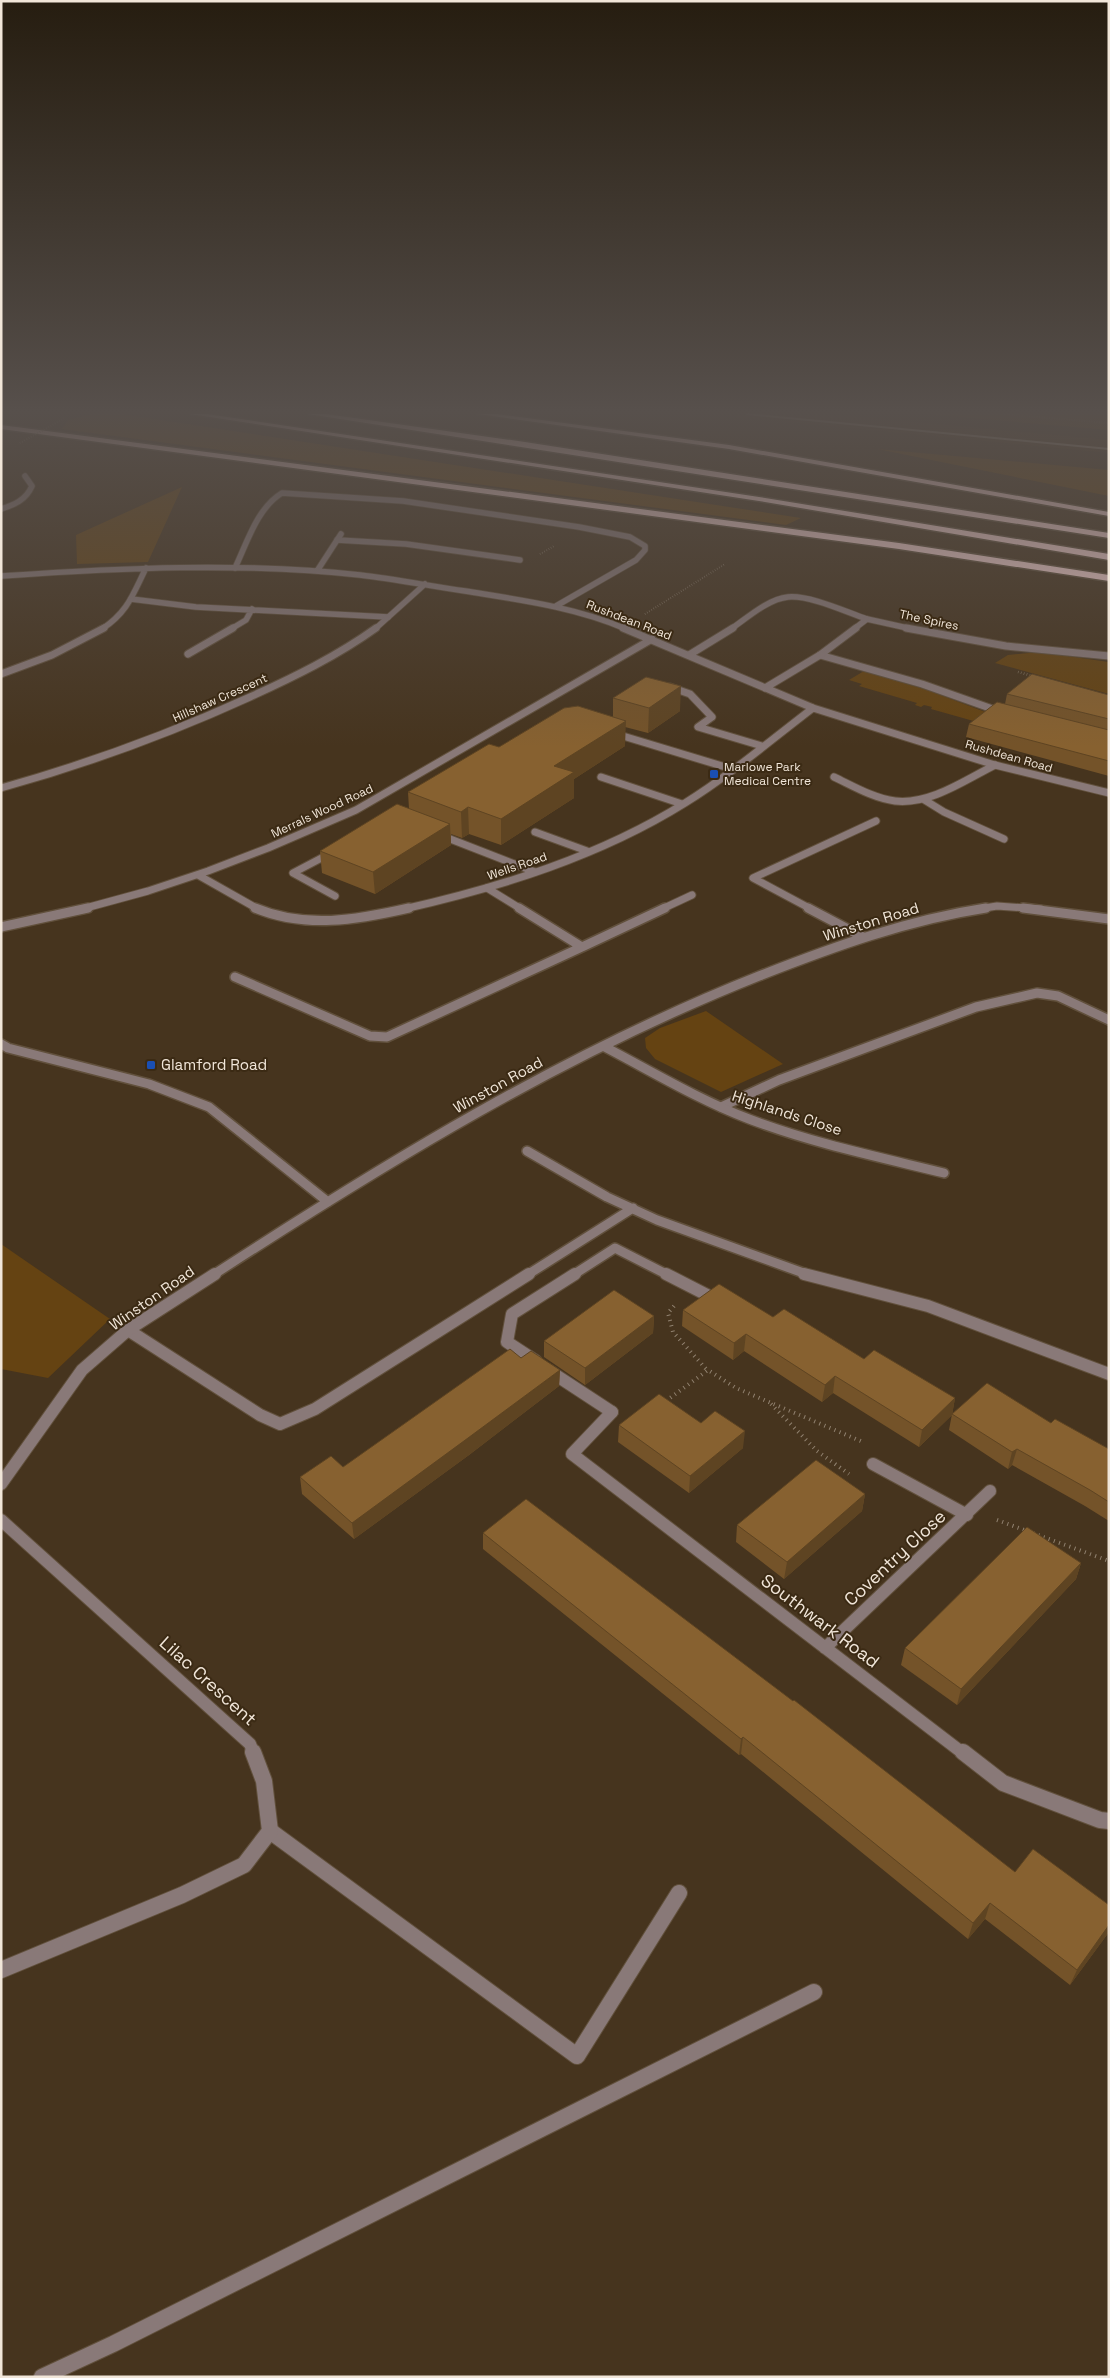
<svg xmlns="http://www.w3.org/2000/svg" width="1110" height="2378" font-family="'Space Grotesk',sans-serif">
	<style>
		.built { fill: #513b1f }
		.green { fill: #654312 }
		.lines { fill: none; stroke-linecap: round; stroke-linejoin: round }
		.lane-far4-casing { stroke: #61503c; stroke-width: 7 }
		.lane-far3-casing { stroke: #61503c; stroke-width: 9 }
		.lane-far2-casing { stroke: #61503c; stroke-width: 12 }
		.lane-far1-casing { stroke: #61503c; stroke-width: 14 }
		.lane-casing { stroke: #61503c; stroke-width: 18 }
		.street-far4-casing { stroke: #61503c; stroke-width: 7 }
		.street-far3-casing { stroke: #61503c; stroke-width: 9 }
		.street-far2-casing { stroke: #61503c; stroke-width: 12 }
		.street-far1-casing { stroke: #61503c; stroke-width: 14 }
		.street-casing { stroke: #61503c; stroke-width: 18 }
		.highway-casing { stroke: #61503c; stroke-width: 3 }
		.path-far2 { stroke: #918270; stroke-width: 2; stroke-dasharray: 0.5 2; stroke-linecap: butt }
		.path-far1 { stroke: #918270; stroke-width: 2.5; stroke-dasharray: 0.5 2.5; stroke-linecap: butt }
		.path { stroke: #918270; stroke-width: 4; stroke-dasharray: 1 4.5; stroke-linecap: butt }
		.lane-far4 { stroke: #897978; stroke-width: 5.5 }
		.lane-far3 { stroke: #897978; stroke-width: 7 }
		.lane-far2 { stroke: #897978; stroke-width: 9 }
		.lane-far1 { stroke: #897978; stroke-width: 12 }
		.lane { stroke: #897978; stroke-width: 16 }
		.street-far4 { stroke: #897978; stroke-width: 5.5 }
		.street-far3 { stroke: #897978; stroke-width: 7 }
		.street-far2 { stroke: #897978; stroke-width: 9 }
		.street-far1 { stroke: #897978; stroke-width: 12 }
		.street { stroke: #897978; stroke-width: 16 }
		.highway { fill: #f8d2d1; fill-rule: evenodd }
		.rail { stroke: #a69887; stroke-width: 2 }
		.path-bridge { stroke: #918270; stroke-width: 2; stroke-dasharray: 0.5 2; stroke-linecap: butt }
		.wall { fill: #745329 }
		.shaded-wall { fill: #5e4422 }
		.building { fill: #876130; stroke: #5e4422 }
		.transit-dot { fill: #1a4fb4; stroke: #3b2a14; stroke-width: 2 }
		.labels { text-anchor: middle; stroke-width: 4; stroke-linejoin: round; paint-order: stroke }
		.far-street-label { font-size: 12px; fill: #f1e6d9; stroke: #3b2a14 }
		.far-poi-label { font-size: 12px; fill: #f1e6d9; stroke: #3b2a14; text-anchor: start }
		.street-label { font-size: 15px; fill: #f1e6d9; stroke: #3b2a14 }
		.poi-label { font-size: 15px; fill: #f1e6d9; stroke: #3b2a14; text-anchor: start }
		.near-street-label { font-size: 18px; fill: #f1e6d9; stroke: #3b2a14 }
	</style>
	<rect width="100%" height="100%" fill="#46341e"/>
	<path class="built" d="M 704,414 L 830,414 L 1109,440 L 1109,453 Z"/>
	<path class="green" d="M 91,414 L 122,414 L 801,518 L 786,525 L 62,429 L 68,420 Z
		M 925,414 L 1109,414 L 1109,430 Z
		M 877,449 L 1109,470 L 1109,496 Z
		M 182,487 L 148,562 L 77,564 L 76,535 Z
		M 1039,652 L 1109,662 L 1109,694 L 995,663 L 1008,655 Z
		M 864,671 L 927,690 L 988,713 L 977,722 L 931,709 L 932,707 L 924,705 L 921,707 L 915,705 L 917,703 L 859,686 L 862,684 L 849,680 Z
		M 706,1011 L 783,1064 L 721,1092 L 655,1059 L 646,1048 L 645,1038 L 660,1028 Z
		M 1,1244 L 110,1319 L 48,1378 L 1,1369 Z"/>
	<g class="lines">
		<defs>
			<path id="lane-far4" d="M 337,540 L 406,544 L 520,560
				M 235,568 C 247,543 257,508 282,493 L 403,501 L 579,527 L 630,537 L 645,546 L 645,550 L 636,560 L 556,606
				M 131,599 L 196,607 L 388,617
				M 231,629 L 246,620 L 252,609
				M 731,629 C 747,618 768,599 788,597 C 810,595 846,612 867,619"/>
			<path id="lane-far3" d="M 188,654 L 233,628
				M 689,655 L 733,628
				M 820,655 L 922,684 L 1001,712
				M 670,687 L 690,694 L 712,717 L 698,727 L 762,746
				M 613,733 L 732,769
				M 601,777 L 682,804
				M 834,777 C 853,786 873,798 895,801 C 930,805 965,780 995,765
				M 923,799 L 944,812 L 1004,839
				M 535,832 L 587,851
				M 440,835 L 535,872
				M 331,853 L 293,873 L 335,896
				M 487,888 L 521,909
				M 662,909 L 692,895
				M 811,909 L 753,878 L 876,821"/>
			<path id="lane-far2" d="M 519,908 L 582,947 L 665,908
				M 808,908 L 863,937
				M 235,977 L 370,1036 L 387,1037 L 582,947
				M 721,1107 L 779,1080 L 976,1007 L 1037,993 L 1058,996 L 1109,1020
				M 527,1151 L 607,1197 L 657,1220 L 809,1275
				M 527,1275 L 633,1208
				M 573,1275 L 615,1248 L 668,1275"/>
			<path id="lane-far1" d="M 666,1274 L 711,1297
				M 804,1274 L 928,1306 L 1109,1374
				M 128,1330 L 260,1415 L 280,1424 L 315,1409 L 529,1274
				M 536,1361 L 507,1342 L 512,1314 L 575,1274
				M 548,1370 L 612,1412"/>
			<path id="lane" d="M 270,1831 L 577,2056 L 679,1893
				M 42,2377 L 113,2344 L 814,1992"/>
			<path id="street-far4" d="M 1,509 C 14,505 26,500 32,486 L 25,476
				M 317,571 L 341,534
				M 1,576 C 120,568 241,562 360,575 C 395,579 430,586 465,591 C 520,600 575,607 626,629
				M 102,629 C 128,612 133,594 146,568
				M 375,629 L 425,584
				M 854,629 L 867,619 L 912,629"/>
			<path id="street-far3" d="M 623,628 L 813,708 L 995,765 L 1109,793
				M 906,628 L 1006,646 L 1109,656
				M 1,674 L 52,655 L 104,628
				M 765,688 L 820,655 L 856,628
				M 1,788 C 87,764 169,734 250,697 C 294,677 337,656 376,628
				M 198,875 L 258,909
				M 82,909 L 148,891 L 208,871 L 268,848 L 356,810 L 652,639
				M 404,909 C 501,887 600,856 685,803 C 730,775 771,740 813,708
				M 978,909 L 997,906 L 1041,909"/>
			<path id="street-far2" d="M 255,908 C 305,929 357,920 409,908
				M 1023,908 L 1109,919
				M 1,927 L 88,908
				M 1,1044 L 8,1048 L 149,1084 L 209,1107 L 328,1202
				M 603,1046 C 651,1071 699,1100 749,1119 C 812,1143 879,1157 944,1173
				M 213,1275 C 387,1162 565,1053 759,976 C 833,947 907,920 986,908"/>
			<path id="street-far1" d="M 612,1412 L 572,1454 L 964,1754
				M 873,1464 L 967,1515
				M 1,1484 L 82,1370 L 128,1330 L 215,1274
				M 1,1520 L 250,1744 L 254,1754
				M 825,1648 L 990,1491"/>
			<path id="street" d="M 963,1752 L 1003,1783 L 1100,1820 L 1109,1821
				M 1,1970 L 182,1895 L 244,1865 L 270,1831 L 264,1781 L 253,1752"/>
			<path id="highway" d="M 190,414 L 207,414 L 759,497 L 1109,554 L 1109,560 L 759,501 Z
				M 308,414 L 326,414 L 525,442 L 1109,533 L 1109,538 Z
				M 478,414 L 496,414 L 729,445 L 1109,512 L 1109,516 L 729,449 Z
				M 1,425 L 899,543 L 1109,575 L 1109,581 L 899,549 L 1,429 Z"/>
		</defs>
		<use href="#lane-far4" class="lane-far4-casing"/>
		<use href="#lane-far3" class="lane-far3-casing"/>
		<use href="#lane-far2" class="lane-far2-casing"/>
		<use href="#lane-far1" class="lane-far1-casing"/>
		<use href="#lane" class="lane-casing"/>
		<use href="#street-far4" class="street-far4-casing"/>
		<use href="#street-far3" class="street-far3-casing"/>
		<use href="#street-far2" class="street-far2-casing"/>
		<use href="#street-far1" class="street-far1-casing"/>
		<use href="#street" class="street-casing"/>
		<use href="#highway" class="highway-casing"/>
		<path class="path-far2" d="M 1002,414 L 1109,423
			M 540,554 L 554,546
			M 645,614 L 725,564"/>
		<path class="path-far1" d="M 1018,672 L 1033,676"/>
		<path class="path" d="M 674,1306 L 668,1313 L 673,1332 L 707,1370
			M 666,1401 L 708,1370 L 736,1388 L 863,1442
			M 771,1404 L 817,1451 L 849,1474
			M 997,1520 L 1109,1561"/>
		<use href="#lane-far4" class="lane-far4"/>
		<use href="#lane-far3" class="lane-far3"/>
		<use href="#lane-far2" class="lane-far2"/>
		<use href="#lane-far1" class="lane-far1"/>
		<use href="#lane" class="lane"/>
		<use href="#street-far4" class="street-far4"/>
		<use href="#street-far3" class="street-far3"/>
		<use href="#street-far2" class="street-far2"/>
		<use href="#street-far1" class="street-far1"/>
		<use href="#street" class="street"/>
		<use href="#highway" class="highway"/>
		<path class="rail" d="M 747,414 L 1109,449"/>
		<path class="path-bridge" d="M 20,443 L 65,418"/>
	</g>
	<path class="wall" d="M 1007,694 L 1109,695 L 1109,776 L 966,737 L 969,724 L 1005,704 Z
		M 613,698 L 680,711 L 648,733 L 625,727 L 625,746 L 574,779 L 574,798 L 501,845 L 469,834 L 462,838 L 451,834 L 451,845 L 375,894 L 322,873 L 320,851 L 409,809 L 408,792 L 499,747 L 613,717 Z
		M 683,1310 L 773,1317 L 864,1359 L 955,1398 L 952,1415 L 919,1447 L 833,1393 L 822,1402 L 744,1351 L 733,1360 L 682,1326 Z
		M 654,1316 L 653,1333 L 585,1385 L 544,1357 L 544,1341 Z
		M 521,1358 L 560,1370 L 559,1386 L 469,1455 L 354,1539 L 302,1494 L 300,1477 L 343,1467 Z
		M 952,1414 L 1051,1423 L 1109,1449 L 1109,1521 L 1085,1506 L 1012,1465 L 1008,1469 L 949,1430 Z
		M 701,1423 L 743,1448 L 689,1493 L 618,1442 L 619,1425 Z
		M 865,1494 L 862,1511 L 784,1579 L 736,1542 L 737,1525 Z
		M 483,1533 L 1015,1872 L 1109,1905 L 1109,1932 L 1070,1985 L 985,1919 L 968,1939 L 741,1754 L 739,1755 L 483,1549 Z
		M 1081,1563 L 1076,1579 L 957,1705 L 901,1665 L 905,1648 Z"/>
	<path class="shaded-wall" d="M 681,686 L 680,711 L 648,733 L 649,708 Z
		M 626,721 L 625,746 L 574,779 L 574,798 L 501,845 L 501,819 L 554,766 Z
		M 468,807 L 469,834 L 462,838 L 461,812 Z
		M 450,824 L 451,845 L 375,894 L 373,872 Z
		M 654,1316 L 653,1333 L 585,1385 L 585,1368 Z
		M 746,1334 L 744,1351 L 733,1360 L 734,1343 Z
		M 560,1370 L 559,1386 L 469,1455 L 354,1539 L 352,1523 Z
		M 835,1376 L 833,1393 L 822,1402 L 825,1385 Z
		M 955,1398 L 952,1415 L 919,1447 L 922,1430 Z
		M 745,1431 L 743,1448 L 689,1493 L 690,1476 Z
		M 1017,1449 L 1012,1465 L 1008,1469 L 1012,1452 Z
		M 865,1494 L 862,1511 L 784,1579 L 787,1562 Z
		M 1081,1563 L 1076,1579 L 957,1705 L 961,1689 Z
		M 743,1737 L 741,1754 L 739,1755 L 741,1739 Z
		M 990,1903 L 985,1919 L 968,1939 L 973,1923 Z
		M 1109,1925 L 1109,1932 L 1070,1985 L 1077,1970 Z"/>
	<path class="building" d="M 1032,674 L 1109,695 L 1109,719 L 1007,694 Z
		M 646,677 L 681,686 L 649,708 L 613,698 Z
		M 997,702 L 1109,730 L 1109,761 L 969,724 Z
		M 578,706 L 626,721 L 554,766 L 574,772 L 501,819 L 468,807 L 461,812 L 408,792 L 489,744 L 499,747 L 564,708 Z
		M 397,804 L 450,824 L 373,872 L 320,851 Z
		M 719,1284 L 773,1317 L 784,1309 L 864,1359 L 874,1350 L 955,1398 L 922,1430 L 835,1376 L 825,1385 L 746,1334 L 734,1343 L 683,1310 Z
		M 614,1290 L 654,1316 L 585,1368 L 544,1341 Z
		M 510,1349 L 521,1358 L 531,1351 L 560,1370 L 468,1438 L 352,1523 L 300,1477 L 331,1456 L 343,1467 Z
		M 987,1383 L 1051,1423 L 1055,1419 L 1109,1449 L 1109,1502 L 1090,1490 L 1017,1449 L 1012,1452 L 952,1414 Z
		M 659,1394 L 701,1423 L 715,1411 L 745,1431 L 690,1476 L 619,1425 Z
		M 816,1460 L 865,1494 L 787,1562 L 737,1525 Z
		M 526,1499 L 793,1701 L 794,1700 L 1015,1872 L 1033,1849 L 1109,1905 L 1109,1925 L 1077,1970 L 990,1903 L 973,1923 L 743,1737 L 741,1739 L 483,1533 Z
		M 1027,1527 L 1081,1563 L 961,1689 L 905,1648 Z"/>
	<linearGradient id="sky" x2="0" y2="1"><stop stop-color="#261d10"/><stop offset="0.55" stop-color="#57504c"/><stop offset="1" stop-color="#57504c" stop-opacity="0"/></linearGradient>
	<rect width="1110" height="747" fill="url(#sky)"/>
	<g class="transit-dot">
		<rect x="709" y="769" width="10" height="10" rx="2.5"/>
		<rect x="146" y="1060" width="10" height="10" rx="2.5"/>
	</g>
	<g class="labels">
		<g class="far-street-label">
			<text transform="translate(629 620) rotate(21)" y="4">Rushdean Road</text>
			<text transform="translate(929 620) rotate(12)" y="4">The Spires</text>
			<text transform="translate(220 698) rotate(-24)" y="4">Hillshaw Crescent</text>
			<text transform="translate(1009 756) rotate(16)" y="4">Rushdean Road</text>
			<text transform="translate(322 811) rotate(-25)" y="4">Merrals Wood Road</text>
			<text transform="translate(517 866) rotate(-19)" y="4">Wells Road</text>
		</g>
		<g class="far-poi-label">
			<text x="724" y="771">Marlowe Park<tspan x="724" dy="14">Medical Centre</tspan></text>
		</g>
		<g class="street-label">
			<text transform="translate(871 922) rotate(-17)" y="5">Winston Road</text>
			<text transform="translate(498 1085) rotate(-29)" y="5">Winston Road</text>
			<text transform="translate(787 1113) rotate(18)" y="5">Highlands Close</text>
			<text transform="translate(152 1298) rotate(-35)" y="5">Winston Road</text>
		</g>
		<g class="poi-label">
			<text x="161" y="1070">Glamford Road</text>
		</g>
		<g class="near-street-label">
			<text transform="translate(895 1558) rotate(-43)" y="6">Coventry Close</text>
			<text transform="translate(820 1621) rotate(37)" y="6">Southwark Road</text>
			<text transform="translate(208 1681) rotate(42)" y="6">Lilac Crescent</text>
		</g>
	</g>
	<rect width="1110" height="2378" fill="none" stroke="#f1e6d9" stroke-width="5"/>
</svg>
